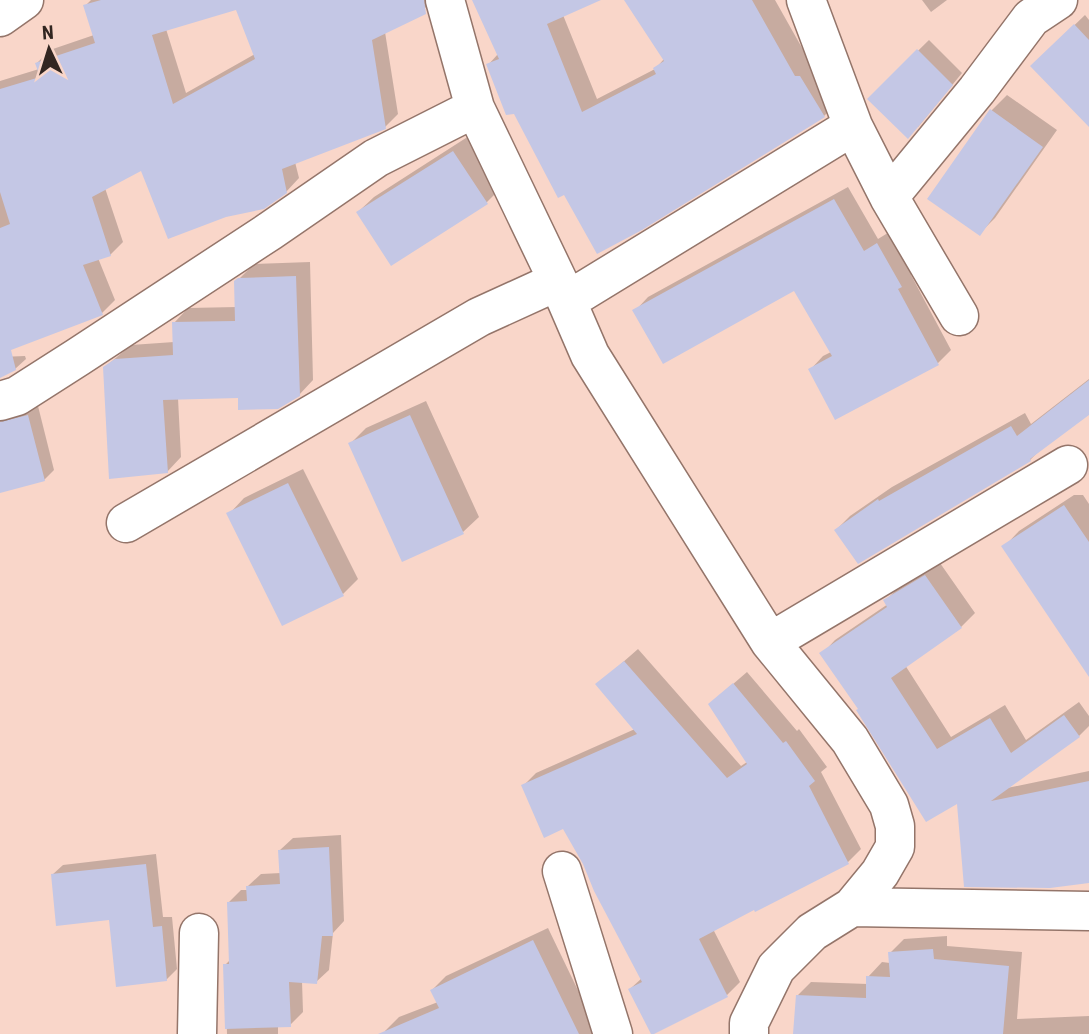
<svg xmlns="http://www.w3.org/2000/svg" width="1089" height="1034" font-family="'Roboto Condensed',sans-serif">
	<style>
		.shadow { fill: #0003; fill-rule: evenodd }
		.building { fill: #c4c7e5; fill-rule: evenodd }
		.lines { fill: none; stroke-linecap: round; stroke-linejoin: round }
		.minor-casing { stroke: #94756a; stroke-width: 41 }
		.minor { stroke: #fff; stroke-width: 38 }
	</style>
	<rect width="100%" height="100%" fill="#f9d6c9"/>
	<path class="shadow" d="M 91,0 L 427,0 L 429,4 L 416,17 L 385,32 L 398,114 L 385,127 L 295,162 L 299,178 L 286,192 L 142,169 L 105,188 L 123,242 L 110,255 L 98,258 L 115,300 L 102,313 L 0,353 L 0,81 L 39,69 L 37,63 L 50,50 L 94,35 L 85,6 ZM 237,8 L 255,54 L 186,93 L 166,29 Z
		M 474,0 L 585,0 L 563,15 L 597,99 L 655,69 L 664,59 L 626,0 L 775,0 L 810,62 L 839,101 L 824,116 L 641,228 L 488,65 L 498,54 Z
		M 922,0 L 947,0 L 931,12 Z
		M 1085,15 L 1089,20 L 1089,111 L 1032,66 Z
		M 929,40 L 962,73 L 918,127 L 869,99 Z
		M 1007,95 L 1057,130 L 995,218 L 979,234 L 992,110 Z
		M 469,136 L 502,187 L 486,203 L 358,212 L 374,197 Z
		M 848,187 L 878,239 L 891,231 L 914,272 L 911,275 L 951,350 L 938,363 L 810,370 L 823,356 L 831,352 L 795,289 L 635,311 L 648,297 Z
		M 310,262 L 313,380 L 299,395 L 178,398 L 181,457 L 167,472 L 104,368 L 131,345 L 174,342 L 174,323 L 188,308 L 237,307 L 236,282 L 254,264 Z
		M 25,356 L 26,359 L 15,369 L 0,377 L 0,357 Z
		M 1089,379 L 1089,412 L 1043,447 L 1030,460 L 836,530 L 850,516 L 892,487 L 1025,413 L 1031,424 Z
		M 426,401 L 479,517 L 463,532 L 351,443 L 366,428 Z
		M 38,406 L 54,470 L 44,480 L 0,491 L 0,409 L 18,412 Z
		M 303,469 L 358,579 L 343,594 L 229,514 L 244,498 Z
		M 1074,495 L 1083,495 L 1089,504 L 1089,645 L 1004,547 L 1019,531 Z
		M 940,563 L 975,613 L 961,627 L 905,665 L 951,737 L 1005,705 L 1026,740 L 1079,702 L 1089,716 L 1089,726 L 1079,736 L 1007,788 L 1089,771 L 1089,877 L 958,801 L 860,708 L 822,654 L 835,640 L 888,604 L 885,601 L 899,587 Z
		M 638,649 L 741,766 L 747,762 L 710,704 L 747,672 L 797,731 L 799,729 L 827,767 L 821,772 L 861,849 L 848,862 L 713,929 L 740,982 L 727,995 L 630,989 L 642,978 L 584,863 L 564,827 L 523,786 L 536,773 L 635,729 L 598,684 Z
		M 341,835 L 344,921 L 333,933 L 329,970 L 316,982 L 302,981 L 303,1012 L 290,1025 L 278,1025 L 278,1034 L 227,1034 L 225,965 L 231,959 L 228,903 L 241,890 L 248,890 L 248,886 L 261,874 L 281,873 L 280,850 L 293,838 Z
		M 156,854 L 163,917 L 172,917 L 177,969 L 166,980 L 110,918 L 52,875 L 63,865 Z
		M 548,928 L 599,1034 L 386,1034 L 385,1031 L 399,1017 L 438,1002 L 432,990 L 446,976 Z
		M 947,936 L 947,946 L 1022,952 L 1017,1019 L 1089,1016 L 1089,1034 L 795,1034 L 797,996 L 811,982 L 868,984 L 868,977 L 882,962 L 890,963 L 890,953 L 904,939 Z"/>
	<path class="building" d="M 101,0 L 424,0 L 426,14 L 372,40 L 386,129 L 282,169 L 287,193 L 264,209 L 226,217 L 168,239 L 141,171 L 92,197 L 111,256 L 83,265 L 103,315 L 11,350 L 16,370 L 0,378 L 0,228 L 10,224 L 0,192 L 0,89 L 40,77 L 35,63 L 95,43 L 83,5 ZM 236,10 L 255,59 L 173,104 L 152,35 Z
		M 472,0 L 601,0 L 547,24 L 582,112 L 656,74 L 653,68 L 664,61 L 624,0 L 752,0 L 795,76 L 800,76 L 825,117 L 642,230 L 597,254 L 564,195 L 558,198 L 514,114 L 506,115 L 486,64 L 499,59 Z
		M 1074,24 L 1089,40 L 1089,127 L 1030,66 Z
		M 917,49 L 953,85 L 908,139 L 867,99 Z
		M 990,109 L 1043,147 L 980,236 L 927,199 Z
		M 453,151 L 488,204 L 391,266 L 356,212 Z
		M 834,199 L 864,251 L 877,243 L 902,287 L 898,289 L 939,365 L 835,420 L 808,369 L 832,356 L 794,291 L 663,364 L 632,310 Z
		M 296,276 L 300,396 L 278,409 L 238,410 L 238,398 L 163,400 L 168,473 L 109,479 L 103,367 L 115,359 L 173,355 L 172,322 L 235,321 L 234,281 L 238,278 Z
		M 1089,380 L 1089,415 L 1030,459 L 1031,461 L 858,564 L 834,530 L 878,499 L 879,501 L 1011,426 L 1017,436 Z
		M 28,415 L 45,481 L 0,493 L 0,422 Z
		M 410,415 L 464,534 L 402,562 L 348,443 Z
		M 288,483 L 344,596 L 282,626 L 226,513 Z
		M 1064,505 L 1089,542 L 1089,677 L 1001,546 Z
		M 925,575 L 962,628 L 891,678 L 937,749 L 990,718 L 1011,753 L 1064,715 L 1080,737 L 991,801 L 1089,781 L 1089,883 L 1050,888 L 964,887 L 957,804 L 926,822 L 856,710 L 858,709 L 819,653 L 887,607 L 883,600 Z
		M 624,661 L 727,778 L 747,764 L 708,704 L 733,683 L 783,743 L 786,741 L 815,781 L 809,786 L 849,864 L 755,912 L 754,910 L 699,939 L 728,997 L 654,1034 L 651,1034 L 628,989 L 642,982 L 594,891 L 583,864 L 563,829 L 544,838 L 521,785 L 637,734 L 595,684 Z
		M 329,847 L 333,936 L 322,936 L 317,984 L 289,982 L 291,1027 L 225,1029 L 223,964 L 229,964 L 227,902 L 247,901 L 246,886 L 280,884 L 278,850 Z
		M 146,864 L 153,927 L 162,926 L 167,981 L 116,987 L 109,920 L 56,926 L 51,874 Z
		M 533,940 L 579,1034 L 378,1034 L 439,1008 L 430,990 Z
		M 933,949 L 934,959 L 1009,966 L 1003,1034 L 793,1034 L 796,995 L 866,998 L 866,976 L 890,977 L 888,952 Z"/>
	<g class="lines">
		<defs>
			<path id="minor" d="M 445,0 L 475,108 L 558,281 L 590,355 L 770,642 L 850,740 L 889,805 L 895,826 L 895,847 L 880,873 L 852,907 L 812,932 L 776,968 L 749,1023 L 749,1034
				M 806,0 L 853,126 L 889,197 L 959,316
				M 0,17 L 24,0
				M 889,197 L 977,90 L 1031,18 L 1058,0
				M 567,301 L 853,126
				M 0,401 L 17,396 L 78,357 L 270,231 L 376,158 L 475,108
				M 126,523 L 479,317 L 558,281
				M 770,642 L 1068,465
				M 562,871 L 613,1034
				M 852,907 L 1089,911
				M 197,1034 L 199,933"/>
		</defs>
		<use href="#minor" class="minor-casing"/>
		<use href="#minor" class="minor"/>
	</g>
	<g transform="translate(49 49) rotate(356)" stroke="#f9d6c9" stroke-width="5" paint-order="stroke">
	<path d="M0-5L12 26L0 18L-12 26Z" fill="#322621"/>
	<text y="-10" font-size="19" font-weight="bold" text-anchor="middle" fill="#322621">N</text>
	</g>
</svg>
